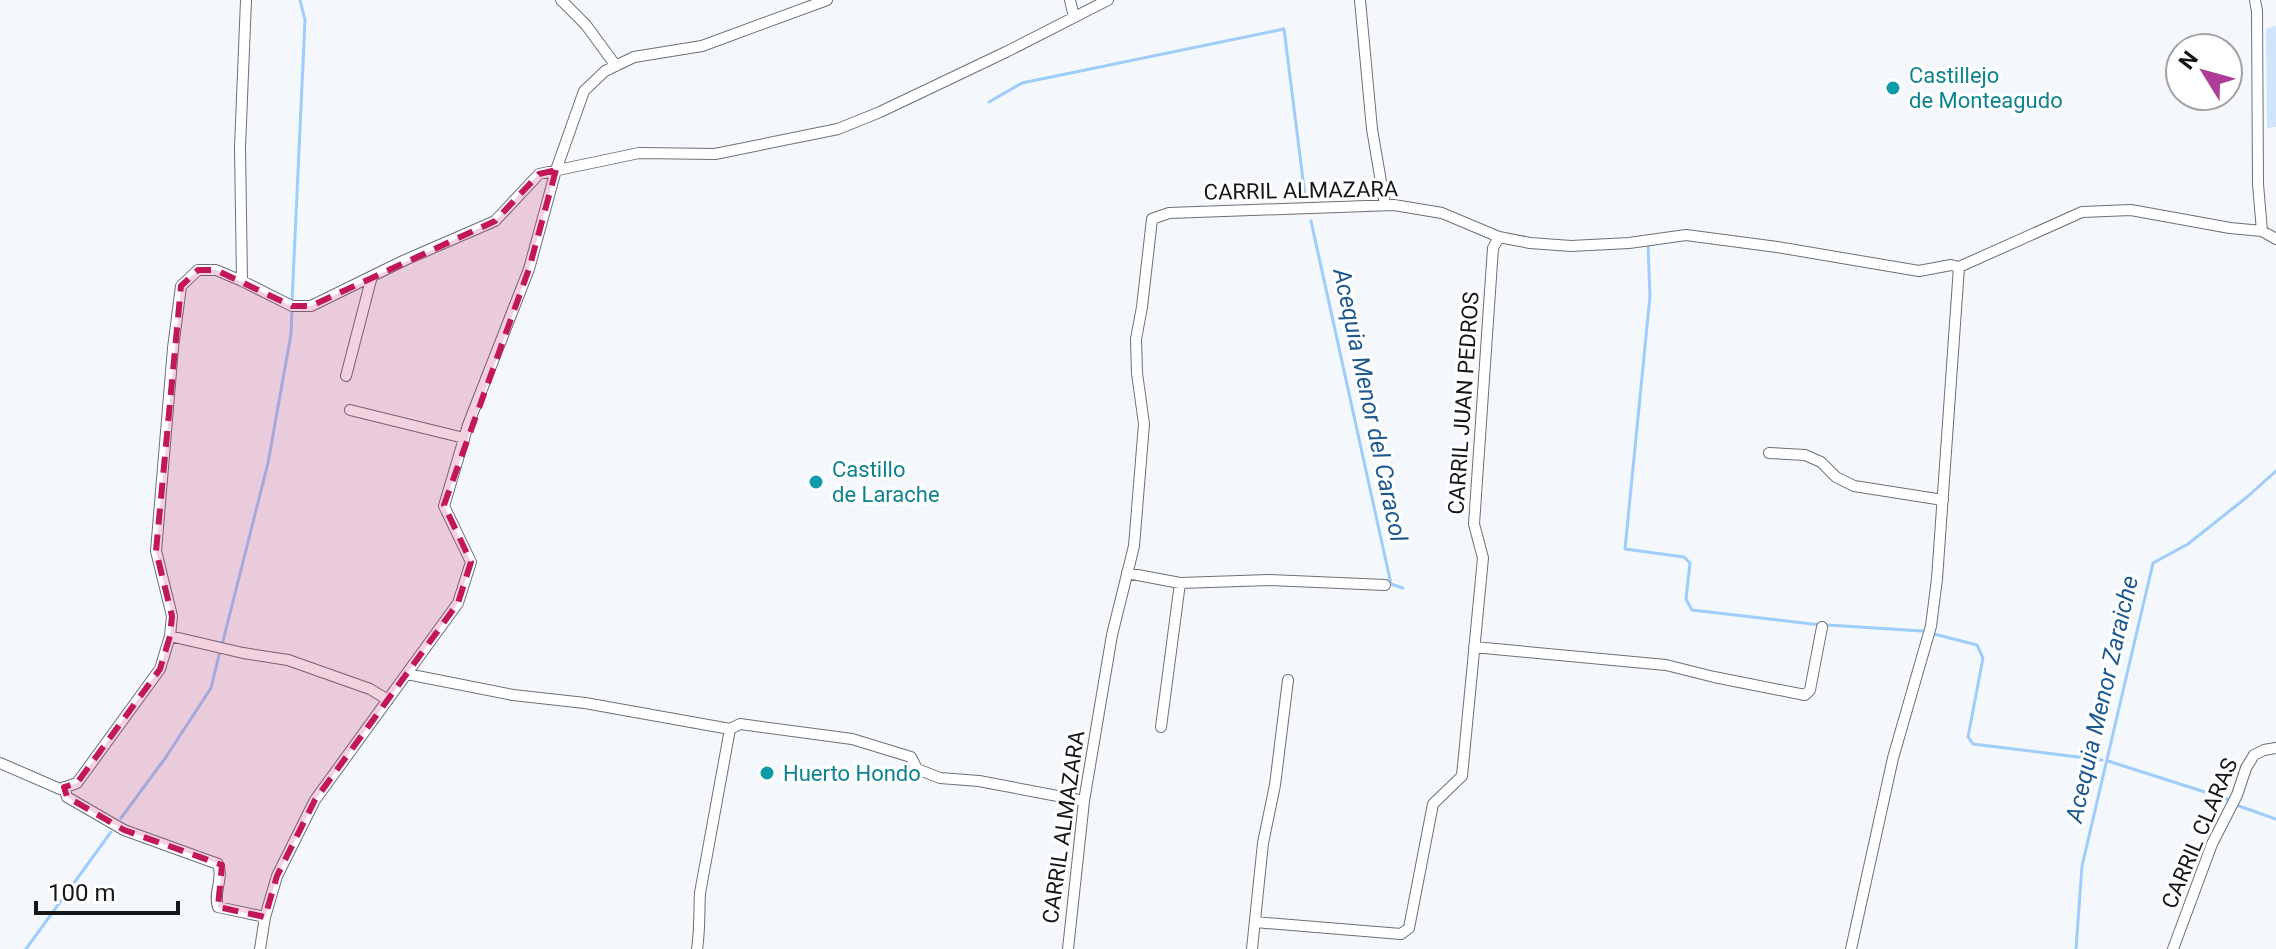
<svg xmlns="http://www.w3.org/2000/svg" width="2276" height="949" font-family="Roboto,sans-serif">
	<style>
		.green { fill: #d0e4fb }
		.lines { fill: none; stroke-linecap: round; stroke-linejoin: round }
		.stream { stroke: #9eccfb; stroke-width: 3 }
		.street-casing { stroke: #6d7074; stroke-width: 12 }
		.street { stroke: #fff; stroke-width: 10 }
		.marked { fill: #c2185b; fill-opacity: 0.2; stroke: #c2185b; stroke-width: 6; stroke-dasharray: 16 10; stroke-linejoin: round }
		.culture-dot { fill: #0f9aa8; stroke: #fff; stroke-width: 3 }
		.labels { text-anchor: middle; stroke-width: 6; stroke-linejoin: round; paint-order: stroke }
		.culture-label { font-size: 22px; fill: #0d838f; stroke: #fff; text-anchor: start }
		.street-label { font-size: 22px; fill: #161718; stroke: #fff }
		.water-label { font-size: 24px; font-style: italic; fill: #1e598f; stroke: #fff }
	</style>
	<rect width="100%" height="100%" fill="#f4f8fc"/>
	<path class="green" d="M 2276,26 L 2276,127 L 2267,128 L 2266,29 Z"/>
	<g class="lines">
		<path class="stream" d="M 989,102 L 1022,83 L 1284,29 L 1305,196
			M 1311,221 L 1391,584 L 1403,588
			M 1648,244 L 1650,296 L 1625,549 L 1684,557 L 1690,563 L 1686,599 L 1692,610 L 1812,624 L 1922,631
			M 292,302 L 305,20 L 300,0
			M 1934,634 L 1977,645 L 1983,658 L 1968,737 L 1973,744 L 2102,760
			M 222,645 L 268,463 L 291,334 L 292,310
			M 2108,761 L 2230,800
			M 2239,806 L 2276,819
			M 121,818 L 166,757 L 211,688 L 220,651
			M 26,949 L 111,832
			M 2076,949 L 2082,866 L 2153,563 L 2188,544 L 2247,497 L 2276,471"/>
		<defs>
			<path id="street" d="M 561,0 L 586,25 L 616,66
				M 1070,0 L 1074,17
				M 1360,0 L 1372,129 L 1385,205
				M 2255,0 L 2257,11 L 2258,184 L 2262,231
				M 242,281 L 240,147 L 246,0
				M 346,376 L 372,276
				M 350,410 L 464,438
				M 1769,453 L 1805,455 L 1821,462 L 1836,477 L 1854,486 L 1943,500
				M 1127,573 L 1180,583 L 1269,580 L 1385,585
				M 170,636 L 243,653 L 288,660 L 370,689 L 388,700
				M 1474,647 L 1666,665 L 1714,677 L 1805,695 L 1810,690 L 1822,627
				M 407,674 L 513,695 L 585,703 L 730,729 L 740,724 L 852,739 L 911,757 L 917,769 L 940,778 L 979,781 L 1084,801
				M 1161,727 L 1180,583
				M 0,763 L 60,789 L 77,783 L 160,669 L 170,636 L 172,616 L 156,551 L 173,348 L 181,286 L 198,270 L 216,270 L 242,281 L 292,306 L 311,306 L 405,260 L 495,221 L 539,174 L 639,153 L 715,154 L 838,129 L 880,112 L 1006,52 L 1108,0
				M 64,787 L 67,797 L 124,830 L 218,864 C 224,878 213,892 218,907 L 265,917
				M 1255,922 L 1401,934 L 1409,928 L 1433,804 L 1462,776 L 1483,558 L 1474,524 L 1493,248 L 1499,237
				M 260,949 L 265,917 L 277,876 L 315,800 L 458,603 L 471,562 L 444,506 L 468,425 L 529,269 L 556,170 L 584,91 L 605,71 L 634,57 L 702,46 L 827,0
				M 697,949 C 700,930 699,912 700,893 L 730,729
				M 1068,949 L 1084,801 L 1112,635 L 1134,546 L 1144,424 L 1137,373 L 1136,339 L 1142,307 L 1152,219 L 1169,213 L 1394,205 L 1442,213 L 1499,237 L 1530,243 L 1571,246 L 1629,243 L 1686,235 L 1777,247 L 1919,271 L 1951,265 L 1959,267 L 2082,212 L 2131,210 L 2230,228 L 2262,231 L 2276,239
				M 1252,949 L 1263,843 L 1275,785 L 1288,680
				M 1851,949 L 1893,758 L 1931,626 L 1937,579 L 1959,267
				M 2173,949 L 2212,844 L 2237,795 L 2246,768 L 2254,755 L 2264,750 L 2276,748"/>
		</defs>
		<use href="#street" class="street-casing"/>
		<use href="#street" class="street"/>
	</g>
	<path class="marked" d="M 556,170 L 529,269 L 444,505 L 471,562 L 458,603 L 315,800 L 277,876 L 265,917 L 218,907 L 222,865 L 124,830 L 67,797 L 64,787 L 77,783 L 160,669 L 170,636 L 172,616 L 156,551 L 181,286 L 198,270 L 216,270 L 292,306 L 311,306 L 495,221 L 539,174 Z"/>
	<g class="culture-dot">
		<circle cx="1893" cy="88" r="8"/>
		<circle cx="816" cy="482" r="8"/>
		<circle cx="767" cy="773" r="8"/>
	</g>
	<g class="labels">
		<g class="culture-label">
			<text x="1909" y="83">Castillejo<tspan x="1909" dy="25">de Monteagudo</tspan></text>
			<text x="832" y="477">Castillo<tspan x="832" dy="25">de Larache</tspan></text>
			<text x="783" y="781">Huerto Hondo</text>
		</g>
		<g class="street-label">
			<text transform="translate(1301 190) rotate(-1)" y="8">CARRIL ALMAZARA</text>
			<text transform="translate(1463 403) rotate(-86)" y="8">CARRIL JUAN PEDROS</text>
			<text transform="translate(1063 827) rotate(-82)" y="8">CARRIL ALMAZARA</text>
			<text transform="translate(2199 833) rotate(-67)" y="8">CARRIL CLARAS</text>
		</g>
		<g class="water-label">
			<text transform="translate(1370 405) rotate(78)" y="8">Acequia Menor del Caracol</text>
			<text transform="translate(2102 699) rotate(-77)" y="8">Acequia Menor Zaraiche</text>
		</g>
	</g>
	<g transform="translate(2204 72) rotate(307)"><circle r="38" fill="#ffffff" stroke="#a2a2a3" stroke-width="2"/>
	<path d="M0-6L14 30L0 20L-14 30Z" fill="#ad3c97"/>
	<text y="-12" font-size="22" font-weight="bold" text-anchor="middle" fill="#161718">N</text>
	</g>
	<path d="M36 901v12h142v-12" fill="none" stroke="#161718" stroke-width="4"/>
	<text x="48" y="901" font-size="24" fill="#161718" stroke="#ffffff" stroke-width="6" paint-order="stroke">100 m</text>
</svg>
